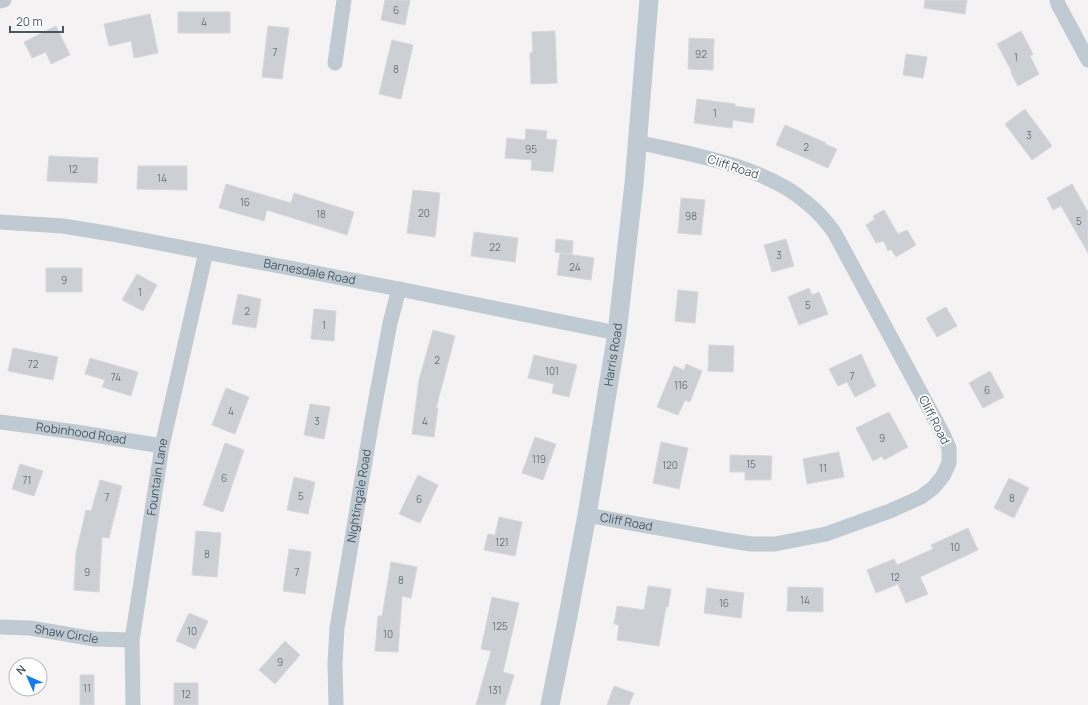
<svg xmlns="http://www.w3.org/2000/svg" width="1088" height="705" font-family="Manrope,sans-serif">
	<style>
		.building { fill: #cccfd4; stroke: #d6d8dd }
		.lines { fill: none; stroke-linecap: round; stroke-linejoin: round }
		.minor { stroke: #bfcad2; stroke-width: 15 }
		.tertiary { stroke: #bfcad2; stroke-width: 19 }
		.labels { text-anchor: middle; stroke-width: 3.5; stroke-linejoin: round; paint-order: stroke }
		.number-label { font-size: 10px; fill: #69747e }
		.street-label { font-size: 12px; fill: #485661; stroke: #fff }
	</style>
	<rect width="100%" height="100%" fill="#f4f2f2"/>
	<path class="building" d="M 385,0 L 410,0 L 405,25 L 381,20 Z
		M 925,0 L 967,0 L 965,14 L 924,8 Z
		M 178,12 L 230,12 L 230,33 L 178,33 Z
		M 150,14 L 158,53 L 134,58 L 131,41 L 109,46 L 104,24 Z
		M 56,26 L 70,55 L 51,64 L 46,52 L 32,58 L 24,42 Z
		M 268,26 L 289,28 L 282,79 L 262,77 Z
		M 555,31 L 557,83 L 531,84 L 530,53 L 533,52 L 532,32 Z
		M 1021,31 L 1033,54 L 1030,56 L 1039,74 L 1018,86 L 1011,73 L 1012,72 L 997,44 Z
		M 689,38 L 714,39 L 713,70 L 688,69 Z
		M 392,40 L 413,45 L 401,99 L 379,94 Z
		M 906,54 L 927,57 L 923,78 L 903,75 Z
		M 697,99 L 735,104 L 735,106 L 755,109 L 753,123 L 733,120 L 732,128 L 694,123 Z
		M 1025,109 L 1052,146 L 1032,160 L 1005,124 Z
		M 785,125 L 826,143 L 825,144 L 837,149 L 828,168 L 776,145 Z
		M 526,129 L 547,131 L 546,139 L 557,140 L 553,172 L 531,170 L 532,160 L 505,158 L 507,138 L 525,140 Z
		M 49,156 L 98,158 L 97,183 L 47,181 Z
		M 138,166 L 187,166 L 187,190 L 137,189 Z
		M 226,184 L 291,203 L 294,193 L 354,212 L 347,235 L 267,210 L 264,221 L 219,208 Z
		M 1072,184 L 1088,212 L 1088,253 L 1061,206 L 1053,210 L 1047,198 Z
		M 413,190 L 440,193 L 435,237 L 407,233 Z
		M 681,198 L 705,200 L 701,235 L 678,233 Z
		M 884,210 L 898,234 L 907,230 L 916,245 L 896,257 L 891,249 L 888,251 L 884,241 L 876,243 L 866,225 L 875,219 L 873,216 Z
		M 474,232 L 518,238 L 515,262 L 471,256 Z
		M 556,239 L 573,241 L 572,254 L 555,252 Z
		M 786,239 L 794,266 L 772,272 L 764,245 Z
		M 560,253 L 594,258 L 591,280 L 557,275 Z
		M 46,268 L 82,268 L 82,292 L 46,292 Z
		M 137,274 L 157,285 L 143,311 L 122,300 Z
		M 809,288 L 812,295 L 819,292 L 828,314 L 799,325 L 788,297 Z
		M 678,290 L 698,292 L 695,323 L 675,321 Z
		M 238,294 L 261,299 L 256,328 L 232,324 Z
		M 946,307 L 957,326 L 937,337 L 926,318 Z
		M 314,309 L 336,311 L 334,341 L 311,339 Z
		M 433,330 L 455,336 L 436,408 L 438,408 L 434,437 L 412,434 L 419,380 Z
		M 709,345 L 734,346 L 733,372 L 708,371 Z
		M 13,348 L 58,357 L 53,380 L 8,371 Z
		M 861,354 L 876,386 L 855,397 L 847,382 L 838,386 L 829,369 Z
		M 534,355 L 577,365 L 569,397 L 552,393 L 554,384 L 528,378 Z
		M 90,358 L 138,372 L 131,396 L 102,387 L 105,380 L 85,374 Z
		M 686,364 L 702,371 L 690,402 L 685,400 L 678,415 L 657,407 L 674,366 L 684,370 Z
		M 990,371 L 1004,397 L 983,408 L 969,383 Z
		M 226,388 L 249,397 L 235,434 L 212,425 Z
		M 310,404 L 330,407 L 324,439 L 304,435 Z
		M 889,412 L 908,447 L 884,460 L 882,456 L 873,461 L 856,428 Z
		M 535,437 L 556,444 L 543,480 L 522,473 Z
		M 661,442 L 688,448 L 679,489 L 653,483 Z
		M 225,443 L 244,450 L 223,512 L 203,505 Z
		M 839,452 L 844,477 L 807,484 L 803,459 Z
		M 730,455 L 772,456 L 771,480 L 745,480 L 745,472 L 730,472 Z
		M 20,464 L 43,471 L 34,496 L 12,489 Z
		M 418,475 L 438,485 L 420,523 L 399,514 Z
		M 294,477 L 315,482 L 308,514 L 287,510 Z
		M 1009,478 L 1029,488 L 1014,518 L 994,508 Z
		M 100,480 L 122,486 L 109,538 L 102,537 L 99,592 L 74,590 L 76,553 L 86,510 L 91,511 Z
		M 499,517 L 522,522 L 515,556 L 484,550 L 488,534 L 495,535 Z
		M 968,528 L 978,550 L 920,577 L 928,594 L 906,603 L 898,584 L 876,593 L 867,570 L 894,559 L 897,565 L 933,549 L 931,545 Z
		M 196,531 L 221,533 L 217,577 L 192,575 Z
		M 289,549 L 311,552 L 305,594 L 283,591 Z
		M 391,562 L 417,567 L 411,598 L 402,596 L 398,652 L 375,651 L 378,616 L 382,616 Z
		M 648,586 L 671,589 L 668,607 L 666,607 L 659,646 L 617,640 L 619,625 L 614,624 L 617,606 L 644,610 Z
		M 788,587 L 823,588 L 823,612 L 787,611 Z
		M 707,588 L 744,593 L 741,618 L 704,613 Z
		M 492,597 L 519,603 L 503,672 L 514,675 L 505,705 L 476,705 L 491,651 L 481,649 Z
		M 189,613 L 208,621 L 195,649 L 176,641 Z
		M 285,641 L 300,655 L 275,684 L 259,670 Z
		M 80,675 L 94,675 L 94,705 L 80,705 Z
		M 174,683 L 198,683 L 198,705 L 174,705 Z
		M 614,686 L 634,693 L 629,705 L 607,705 Z"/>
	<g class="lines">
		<g class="minor">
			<path d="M 1057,0 L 1058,4 L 1088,60"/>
			<path d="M 0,1 L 4,0"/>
			<path d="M 335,63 L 344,0"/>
			<path id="s1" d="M 0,222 L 63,226 L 112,234 L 399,289 L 617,333"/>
			<path id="s2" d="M 0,422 L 76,432 L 162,446"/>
			<path id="s3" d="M 587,515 L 726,540 L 751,544 L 775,544 L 826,534 L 890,511 L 921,497 L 933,488 L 943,476 L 949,463 L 949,448 L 943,434 L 834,232 C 826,221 817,211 807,203 C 766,166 689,154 637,142"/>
			<path id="s4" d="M 0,627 L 30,628 L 95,639 L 132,640"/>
			<path id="s5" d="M 133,705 L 132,640 L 162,446 L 206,252"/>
			<path id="s6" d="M 336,705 L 335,663 L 337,628 L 372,420 L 390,323 L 399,289"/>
		</g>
		<path class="tertiary" id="s7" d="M 550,705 L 567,621 L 587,515 L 617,333 L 634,184 L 649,0"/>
	</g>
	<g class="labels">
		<g class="number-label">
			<text x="396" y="14">6</text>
			<text x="204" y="26">4</text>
			<text x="275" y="56">7</text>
			<text x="701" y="58">92</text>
			<text x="1016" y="61">1</text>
			<text x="396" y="73">8</text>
			<text x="715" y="117">1</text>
			<text x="1029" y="139">3</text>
			<text x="806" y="151">2</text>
			<text x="531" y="153">95</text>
			<text x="73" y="173">12</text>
			<text x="162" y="182">14</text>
			<text x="245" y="206">16</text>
			<text x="424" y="217">20</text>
			<text x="321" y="218">18</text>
			<text x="691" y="220">98</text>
			<text x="1079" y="225">5</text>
			<text x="495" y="251">22</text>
			<text x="779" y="259">3</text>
			<text x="575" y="271">24</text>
			<text x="64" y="284">9</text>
			<text x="140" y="296">1</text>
			<text x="808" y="309">5</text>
			<text x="247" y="315">2</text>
			<text x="324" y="329">1</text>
			<text x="437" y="364">2</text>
			<text x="33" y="368">72</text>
			<text x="552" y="375">101</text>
			<text x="852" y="380">7</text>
			<text x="116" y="381">74</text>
			<text x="681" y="389">116</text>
			<text x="987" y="394">6</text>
			<text x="231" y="415">4</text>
			<text x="317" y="425">3</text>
			<text x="425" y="425">4</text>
			<text x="882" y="442">9</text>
			<text x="539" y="463">119</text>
			<text x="751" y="468">15</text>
			<text x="670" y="469">120</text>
			<text x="823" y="472">11</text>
			<text x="224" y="482">6</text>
			<text x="27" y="484">71</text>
			<text x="301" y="500">5</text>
			<text x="107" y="501">7</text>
			<text x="1012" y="502">8</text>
			<text x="419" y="503">6</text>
			<text x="502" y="546">121</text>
			<text x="955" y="551">10</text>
			<text x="207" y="558">8</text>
			<text x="87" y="576">9</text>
			<text x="297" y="576">7</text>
			<text x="895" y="581">12</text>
			<text x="401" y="584">8</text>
			<text x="805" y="604">14</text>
			<text x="724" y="607">16</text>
			<text x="500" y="630">125</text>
			<text x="192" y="635">10</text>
			<text x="388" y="638">10</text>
			<text x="280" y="666">9</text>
			<text x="87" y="692">11</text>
			<text x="495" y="694">131</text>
			<text x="186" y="698">12</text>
		</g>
		<g class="street-label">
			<text transform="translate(733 167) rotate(18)" y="4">Cliff Road</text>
			<text dy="4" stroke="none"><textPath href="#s1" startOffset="314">Barnesdale Road</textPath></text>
			<text dy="4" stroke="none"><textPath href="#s7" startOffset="356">Harris Road</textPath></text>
			<text transform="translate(934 420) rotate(63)" y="4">Cliff Road</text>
			<text dy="4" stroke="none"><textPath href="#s2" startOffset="82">Robinhood Road</textPath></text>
			<text dy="4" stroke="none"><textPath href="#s5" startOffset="230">Fountain Lane</textPath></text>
			<text dy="4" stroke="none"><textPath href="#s6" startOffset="211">Nightingale Road</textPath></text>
			<text dy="4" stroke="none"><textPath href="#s3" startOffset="40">Cliff Road</textPath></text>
			<text dy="4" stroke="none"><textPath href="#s4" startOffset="67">Shaw Circle</textPath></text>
		</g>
	</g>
	<g transform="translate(28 677) rotate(315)"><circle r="19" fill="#ffffff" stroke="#b6bbc0"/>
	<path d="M0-3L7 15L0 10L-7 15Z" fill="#117bef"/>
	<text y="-6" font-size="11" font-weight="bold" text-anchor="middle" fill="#485661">N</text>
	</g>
	<path d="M10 26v6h53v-6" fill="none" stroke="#485661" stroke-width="2"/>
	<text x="16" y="26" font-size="12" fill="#485661" stroke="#ffffff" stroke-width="3" paint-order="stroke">20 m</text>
</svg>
